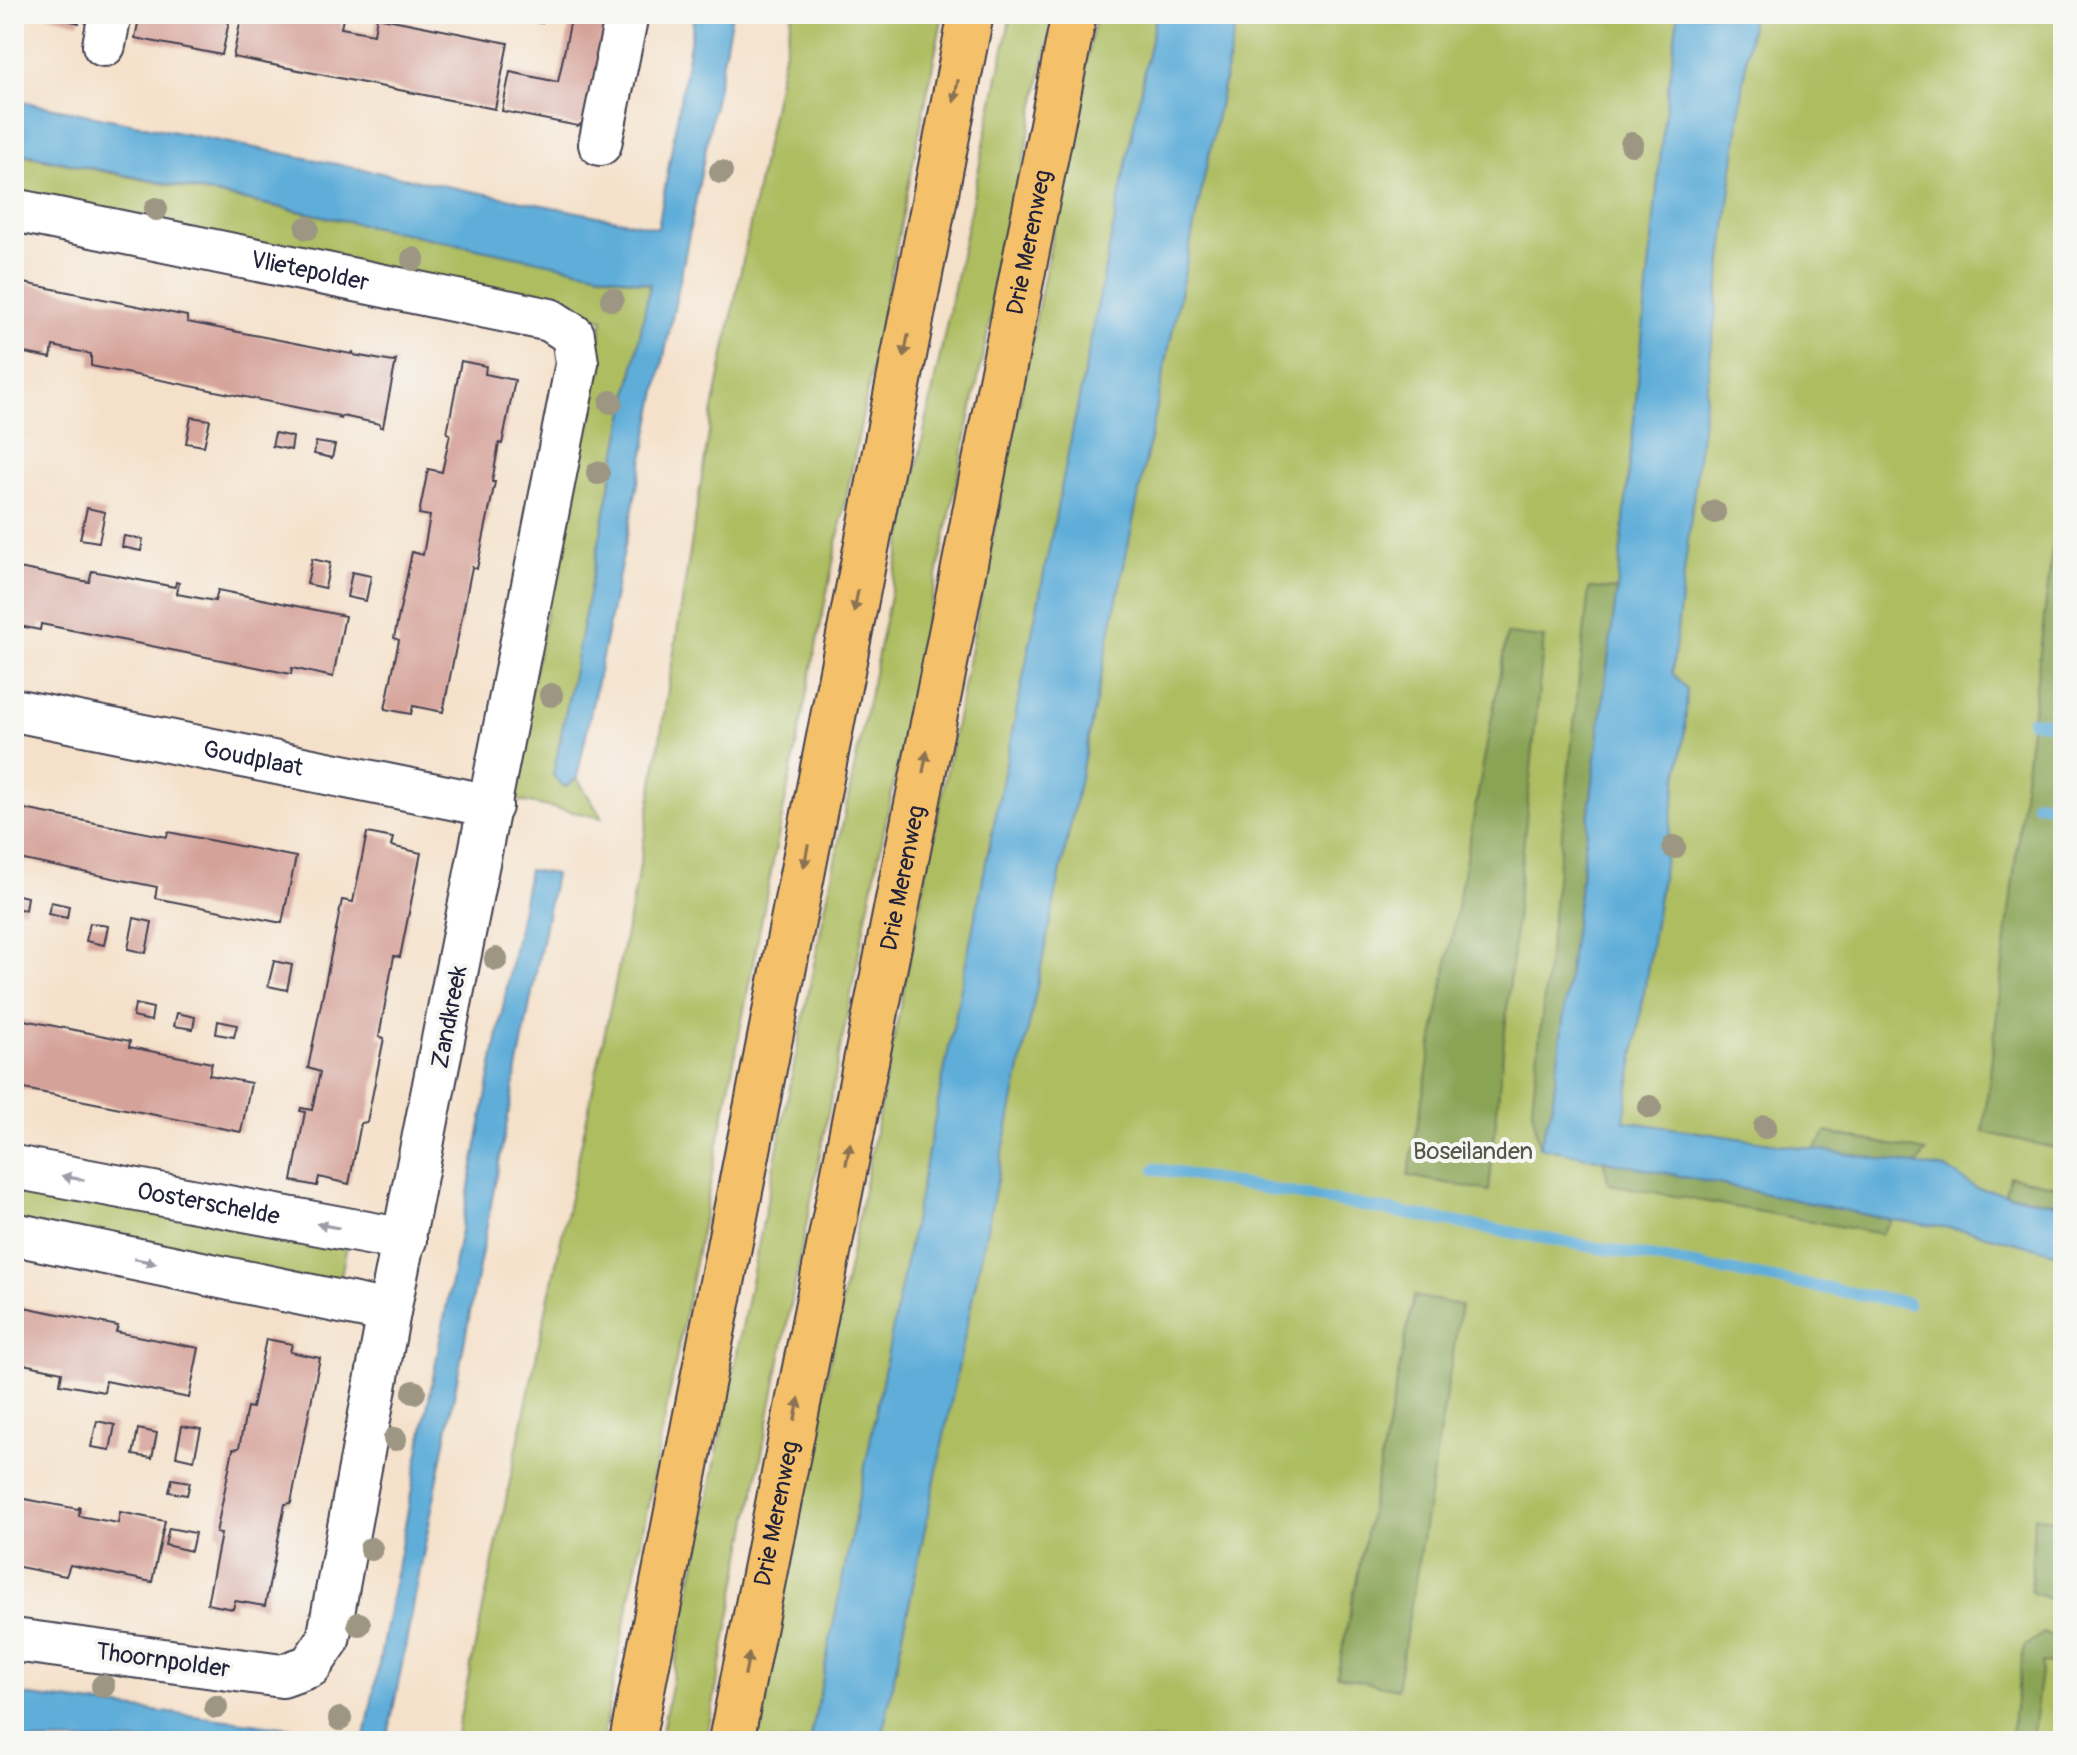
<svg xmlns="http://www.w3.org/2000/svg" width="2077" height="1755" font-family="Pangolin,sans-serif">
	<style>
		.green { fill: #adbd60; stroke: #68704e; stroke-width: 2 }
		.forest { fill: #8aa456; stroke: #566348; stroke-width: 2 }
		.water { fill: #5fadd9; stroke: #40688a; stroke-width: 2 }
		.lines { fill: none; stroke-linecap: round; stroke-linejoin: round }
		.stream { stroke: #5fadd9; stroke-width: 12 }
		.building { fill: #d5a299 }
		.minor-casing { stroke: #423f50; stroke-width: 46 }
		.trunk-casing { stroke: #423f50; stroke-width: 48 }
		.minor { stroke: #fff; stroke-width: 42 }
		.trunk { stroke: #f4c16b; stroke-width: 44 }
		.tree { fill: #9c9682 }
		.oneway { fill: #8b7253 }
		.oneway2 { fill: #9c9ca7 }
		.labels { text-anchor: middle; stroke-width: 8; stroke-linejoin: round; paint-order: stroke }
		.street-label { font-size: 24px; fill: #22223b; stroke: #f6f6f2 }
		.park-label { font-size: 24px; fill: #535848; stroke: #f6f6f2 }
	</style>
	<rect width="100%" height="100%" fill="#f6f6f2"/>
	<filter id="ink" filterUnits="userSpaceOnUse"><feTurbulence type="fractalNoise" baseFrequency=".0125" numOctaves="2"/><feDisplacementMap in="SourceGraphic" scale="16" xChannelSelector="R" yChannelSelector="G"/><feConvolveMatrix kernelMatrix="1 2 1 2 8 2 1 2 1" color-interpolation-filters="sRGB"/></filter>
	<filter id="wash" filterUnits="userSpaceOnUse"><feTurbulence type="fractalNoise" baseFrequency=".006" numOctaves="4" result="noise"/><feDisplacementMap in="SourceGraphic" scale="32" xChannelSelector="R" yChannelSelector="G"/><feGaussianBlur stdDeviation="1.8" result="paint"/><feColorMatrix in="noise" values="0 0 0 0 0 0 0 0 0 0 0 0 0 0 0 0 0 1.4 0 .05"/><feComposite in="paint" operator="in"/></filter>
	<g filter="url(#wash)">
		<rect width="100%" height="100%" fill="#f5e1ca"/>
		<path class="green" d="M 792,14 L 943,14 L 765,902 L 602,1741 L 455,1741 L 639,871 L 711,420 Z
			M 1011,14 L 1054,14 L 866,917 L 706,1741 L 660,1741 L 825,909 Z
			M 1096,14 L 2063,14 L 2063,1741 L 755,1741 Z
			M 14,153 L 651,284 L 553,776 L 565,787 L 577,778 L 602,818 L 510,799 L 603,319 L 14,198 Z
			M 14,1178 L 347,1245 L 339,1286 L 14,1221 Z"/>
		<path class="forest" d="M 2063,458 L 2063,1150 L 1983,1132 Z
			M 1589,588 L 1617,590 L 1552,1108 L 1539,1147 L 1532,1106 Z
			M 1507,634 L 1544,638 L 1489,1191 L 1408,1176 Z
			M 1826,1132 L 1926,1152 L 1917,1165 L 1813,1151 Z
			M 1603,1159 L 1892,1220 L 1881,1234 L 1609,1184 Z
			M 2009,1176 L 2063,1187 L 2063,1205 L 2005,1193 Z
			M 1414,1296 L 1461,1305 L 1397,1689 L 1337,1676 Z
			M 2034,1516 L 2063,1521 L 2063,1604 L 2031,1592 Z
			M 2043,1633 L 2063,1642 L 2063,1665 L 2042,1663 L 2032,1741 L 2010,1741 L 2024,1647 Z"/>
		<path class="water" d="M 695,14 L 732,14 L 684,260 L 577,778 L 565,787 L 553,776 L 650,284 L 14,152 L 14,100 L 658,228 Z
			M 1156,14 L 1238,14 L 881,1741 L 810,1741 Z
			M 1678,14 L 1752,14 L 1672,673 L 1687,689 L 1685,730 L 1624,1121 L 1947,1169 L 1976,1188 L 2063,1205 L 2063,1255 L 1971,1231 L 1892,1220 L 1539,1147 L 1552,1108 L 1617,590 L 1663,129 Z
			M 529,870 L 555,874 L 387,1741 L 14,1741 L 14,1694 L 365,1737 Z"/>
		<g class="lines">
			<path class="stream" d="M 2032,721 L 2063,725
				M 2036,803 L 2063,808
				M 1155,1169 L 1908,1303"/>
		</g>
		<g id="blocks">
			<path class="building" d="M 43,14 L 81,14 L 79,23 Z
				M 140,14 L 216,14 L 230,17 L 222,55 L 135,38 Z
				M 242,14 L 344,14 L 341,28 L 374,34 L 377,17 L 508,43 L 495,109 L 233,57 Z
				M 520,14 L 543,14 L 542,23 L 519,19 Z
				M 572,14 L 612,14 L 591,117 L 578,126 L 502,111 L 510,72 L 558,82 Z
				M 19,282 L 187,316 L 187,322 L 351,354 L 353,352 L 354,355 L 393,362 L 396,360 L 383,427 L 380,427 L 380,424 L 342,416 L 341,419 L 338,418 L 339,416 L 91,366 L 91,354 L 53,346 L 51,358 L 14,351 L 14,285 L 19,286 Z
				M 461,361 L 486,366 L 485,374 L 515,380 L 502,444 L 499,443 L 492,482 L 495,482 L 477,569 L 472,567 L 443,712 L 413,706 L 411,714 L 385,709 L 399,640 L 394,638 L 412,552 L 423,555 L 430,516 L 419,514 L 428,469 L 442,472 L 450,434 L 447,433 Z
				M 191,417 L 210,420 L 204,446 L 186,443 Z
				M 275,433 L 293,437 L 291,450 L 272,446 Z
				M 316,442 L 335,445 L 332,458 L 314,454 Z
				M 87,508 L 105,512 L 99,542 L 80,539 Z
				M 124,536 L 143,539 L 141,551 L 122,547 Z
				M 312,559 L 330,563 L 325,588 L 307,584 Z
				M 14,567 L 89,582 L 92,571 L 175,587 L 176,582 L 179,583 L 177,594 L 215,601 L 218,590 L 345,616 L 333,677 L 292,668 L 291,674 L 41,624 L 40,630 L 14,625 Z
				M 352,572 L 371,576 L 366,601 L 347,597 Z
				M 14,807 L 167,837 L 168,832 L 296,857 L 282,923 L 155,898 L 157,887 L 14,858 Z
				M 367,833 L 393,838 L 391,846 L 421,853 L 400,957 L 394,956 L 379,1037 L 384,1038 L 367,1122 L 361,1123 L 349,1184 L 319,1177 L 317,1186 L 292,1181 L 305,1112 L 300,1111 L 301,1108 L 312,1110 L 320,1072 L 308,1068 L 342,900 L 353,902 Z
				M 14,894 L 27,897 L 25,910 L 14,908 Z
				M 51,902 L 69,906 L 67,918 L 48,914 Z
				M 134,918 L 152,922 L 146,953 L 128,949 Z
				M 90,923 L 108,926 L 104,945 L 86,941 Z
				M 274,961 L 292,965 L 287,990 L 268,986 Z
				M 135,1004 L 153,1008 L 151,1021 L 133,1017 Z
				M 177,1013 L 195,1017 L 193,1029 L 174,1026 Z
				M 14,1018 L 130,1041 L 129,1047 L 212,1063 L 209,1075 L 251,1083 L 241,1132 L 14,1087 Z
				M 218,1021 L 237,1025 L 234,1037 L 216,1034 Z
				M 14,1305 L 118,1326 L 116,1332 L 199,1348 L 189,1398 L 106,1381 L 104,1392 L 60,1384 L 62,1372 L 23,1364 L 21,1376 L 14,1374 Z
				M 266,1339 L 292,1344 L 290,1352 L 320,1358 L 291,1503 L 285,1504 L 265,1606 L 235,1601 L 233,1609 L 207,1604 L 221,1534 L 216,1533 L 233,1449 L 239,1448 L 247,1407 L 252,1408 Z
				M 97,1421 L 115,1425 L 110,1450 L 91,1447 Z
				M 182,1426 L 201,1429 L 194,1460 L 176,1456 Z
				M 138,1429 L 157,1433 L 152,1458 L 133,1455 Z
				M 172,1479 L 190,1482 L 187,1495 L 169,1492 Z
				M 14,1497 L 78,1509 L 80,1506 L 79,1516 L 118,1523 L 120,1512 L 165,1521 L 152,1582 L 70,1565 L 66,1576 L 14,1566 Z
				M 169,1528 L 195,1533 L 191,1551 L 165,1545 Z"/>
		</g>
	</g>
	<g filter="url(#ink)">
		<use href="#blocks" fill-opacity="0" stroke="#423f50" stroke-width="2"/>
		<g class="lines">
			<defs>
				<g id="minor">
					<path d="M 104,45 L 110,14"/>
					<path d="M 600,144 L 627,14"/>
					<path id="s1" d="M 14,210 L 550,320 L 573,335 L 577,363 L 389,1312 L 328,1640 L 310,1666 L 282,1676 L 14,1640"/>
					<path id="s2" d="M 14,710 L 491,806"/>
					<path id="s3" d="M 14,1167 L 405,1240"/>
					<path d="M 14,1234 L 389,1312"/>
				</g>
				<g id="trunk">
					<path d="M 632,1741 L 971,14"/>
					<path id="s4" d="M 731,1741 L 1074,14"/>
				</g>
			</defs>
			<use href="#minor" class="minor-casing"/>
			<use href="#trunk" class="trunk-casing"/>
			<use href="#minor" class="minor"/>
			<use href="#trunk" class="trunk"/>
		</g>
		<g class="tree">
			<circle cx="1632" cy="144" r="12"/>
			<circle cx="721" cy="172" r="12"/>
			<circle cx="156" cy="209" r="12"/>
			<circle cx="307" cy="228" r="12"/>
			<circle cx="413" cy="259" r="12"/>
			<circle cx="612" cy="299" r="12"/>
			<circle cx="611" cy="402" r="12"/>
			<circle cx="598" cy="473" r="12"/>
			<circle cx="1714" cy="512" r="12"/>
			<circle cx="551" cy="695" r="12"/>
			<circle cx="1674" cy="847" r="12"/>
			<circle cx="496" cy="959" r="12"/>
			<circle cx="1650" cy="1107" r="12"/>
			<circle cx="1765" cy="1127" r="12"/>
			<circle cx="414" cy="1392" r="12"/>
			<circle cx="395" cy="1439" r="12"/>
			<circle cx="371" cy="1549" r="12"/>
			<circle cx="359" cy="1624" r="12"/>
			<circle cx="103" cy="1686" r="12"/>
			<circle cx="216" cy="1707" r="12"/>
			<circle cx="340" cy="1719" r="12"/>
		</g>
		<defs><path id="oneway-solid" d="M-6-.8H1V-3.2L6.5 0L1 3.2V.8H-6Z" transform="scale(2)"/></defs>
		<g class="oneway">
			<use href="#oneway-solid" transform="translate(956 91) rotate(101)"/>
			<use href="#oneway-solid" transform="translate(906 346) rotate(101)"/>
			<use href="#oneway-solid" transform="translate(856 601) rotate(101)"/>
			<use href="#oneway-solid" transform="translate(925 762) rotate(-79)"/>
			<use href="#oneway-solid" transform="translate(806 856) rotate(101)"/>
			<use href="#oneway-solid" transform="translate(848 1154) rotate(-79)"/>
			<use href="#oneway-solid" transform="translate(797 1409) rotate(-79)"/>
			<use href="#oneway-solid" transform="translate(747 1664) rotate(-79)"/>
		</g>
		<g class="oneway2">
			<use href="#oneway-solid" transform="translate(73 1178) rotate(-169)"/>
			<use href="#oneway-solid" transform="translate(328 1226) rotate(-169)"/>
			<use href="#oneway-solid" transform="translate(145 1261) rotate(12)"/>
		</g>
	</g>
	<g class="labels">
		<g class="street-label">
			<text dy="8" stroke="none"><textPath href="#s4" startOffset="1528">Drie Merenweg</textPath></text>
			<text dy="8" stroke="none"><textPath href="#s1" startOffset="302">Vlietepolder</textPath></text>
			<text dy="8" stroke="none"><textPath href="#s2" startOffset="244">Goudplaat</textPath></text>
			<text dy="8" stroke="none"><textPath href="#s4" startOffset="880">Drie Merenweg</textPath></text>
			<text transform="translate(449 1017) rotate(-79)" y="8">Zandkreek</text>
			<text dy="8" stroke="none"><textPath href="#s3" startOffset="198">Oosterschelde</textPath></text>
			<text dy="8" stroke="none"><textPath href="#s4" startOffset="232">Drie Merenweg</textPath></text>
			<text transform="translate(163 1660) rotate(8)" y="8">Thoornpolder</text>
		</g>
		<g class="park-label">
			<text x="1473" y="1159">Boseilanden</text>
		</g>
	</g>
	<rect width="2077" height="1755" fill="none" stroke="#f6f6f2" stroke-width="48"/>
</svg>
